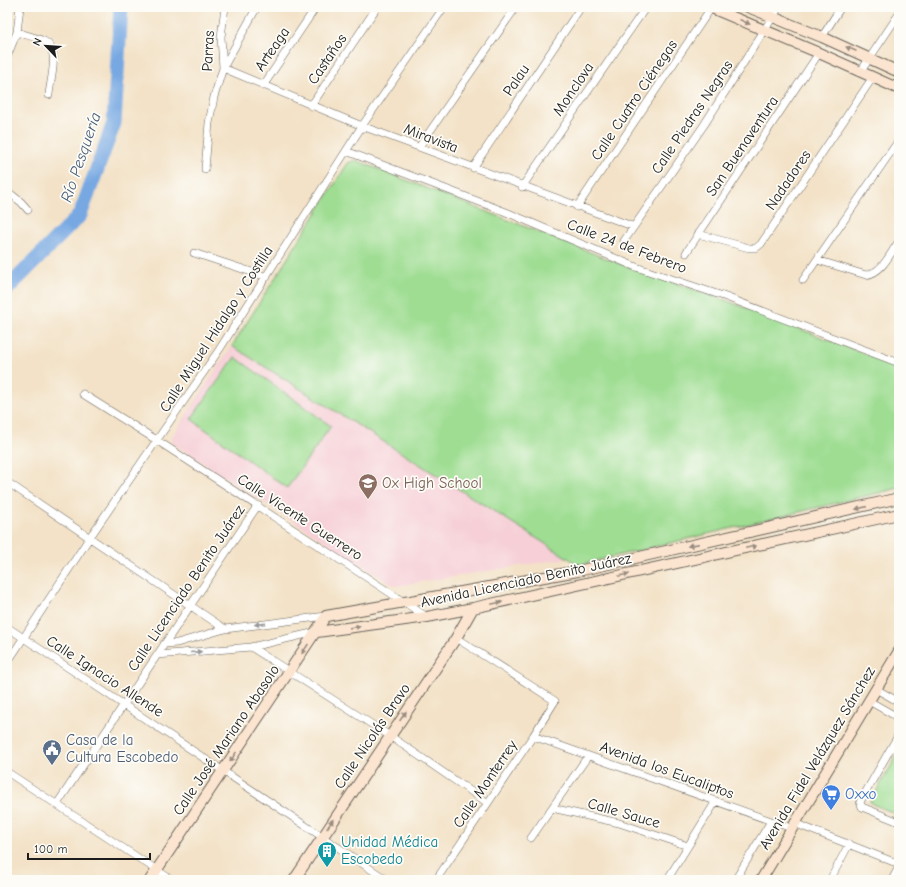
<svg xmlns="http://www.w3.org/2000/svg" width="906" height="887" font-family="'Comic Neue',sans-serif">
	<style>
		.built { fill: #f6cfd7 }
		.green { fill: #9edd92; stroke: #5d7c57 }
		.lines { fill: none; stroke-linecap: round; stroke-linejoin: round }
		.river { stroke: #77a8e2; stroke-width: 15 }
		.street-casing { stroke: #676158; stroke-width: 8 }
		.secondary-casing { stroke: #676158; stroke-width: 12 }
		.street { stroke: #fff; stroke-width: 7 }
		.secondary { stroke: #fce5d0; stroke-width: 10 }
		.oneway { fill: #978b7f }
		.oneway2 { fill: #999 }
		.labels { text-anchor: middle; stroke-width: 3.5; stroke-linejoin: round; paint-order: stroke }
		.street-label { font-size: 15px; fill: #1c1c1c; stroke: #fdfcf7 }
		.education-label { font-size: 15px; fill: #785e54; stroke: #fdfcf7; text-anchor: start }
		.service-label { font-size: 15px; fill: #4e5e75; stroke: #fdfcf7; text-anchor: start }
		.shop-label { font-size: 15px; fill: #366cbe; stroke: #fdfcf7; text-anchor: start }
		.culture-label { font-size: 15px; fill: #0d838f; stroke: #fdfcf7; text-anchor: start }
		.water-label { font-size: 16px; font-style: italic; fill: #455b75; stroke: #fdfcf7 }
	</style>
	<rect width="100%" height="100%" fill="#fdfcf7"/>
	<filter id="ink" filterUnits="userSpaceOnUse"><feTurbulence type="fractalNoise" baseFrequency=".025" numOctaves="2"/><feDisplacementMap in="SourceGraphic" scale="8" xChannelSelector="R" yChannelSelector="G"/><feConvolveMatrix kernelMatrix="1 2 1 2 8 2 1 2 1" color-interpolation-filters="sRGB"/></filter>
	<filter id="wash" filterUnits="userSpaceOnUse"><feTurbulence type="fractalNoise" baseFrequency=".012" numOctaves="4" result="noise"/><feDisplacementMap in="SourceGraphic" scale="16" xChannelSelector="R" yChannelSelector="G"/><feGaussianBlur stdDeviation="0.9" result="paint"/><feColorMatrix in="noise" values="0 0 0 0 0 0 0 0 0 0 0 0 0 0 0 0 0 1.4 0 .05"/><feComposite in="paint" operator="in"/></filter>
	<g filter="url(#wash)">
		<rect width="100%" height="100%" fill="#f3e2c7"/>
		<path class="built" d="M 232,346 L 567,558 L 396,586 L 386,581 L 172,443 L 171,438 Z"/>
		<path class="green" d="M 355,160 L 628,267 L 725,300 L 899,367 L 899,488 L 579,565 L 232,346 L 348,163 Z
			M 235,357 L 331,426 L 287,488 L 191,419 Z
			M 899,752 L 899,815 L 872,804 L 870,802 Z"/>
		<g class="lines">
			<path class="river" d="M 7,289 L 80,215 L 114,123 L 121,7"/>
		</g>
	</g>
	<g filter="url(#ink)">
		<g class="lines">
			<defs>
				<path id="street" d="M 257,7 L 223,68 L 362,126 L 632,226
					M 17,32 C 25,35 36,37 44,41 C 61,49 50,80 49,95
					M 822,37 L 841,7
					M 7,57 L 17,32 L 20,7
					M 861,71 L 899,14
					M 263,86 L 316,7
					M 311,106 L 377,7
					M 419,147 L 516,7
					M 346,151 L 506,212 L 636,267 L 726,297 L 899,363
					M 473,168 L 581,7
					M 205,169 L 209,123 L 214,97 L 223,68 L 221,37 L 225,7
					M 522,187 L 646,7
					M 7,191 L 21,202 L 28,210
					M 577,207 L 711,8
					M 698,234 L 749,248 L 756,248 L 761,244 L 873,77
					M 624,241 L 704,125 L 779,7
					M 194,253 L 267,277
					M 686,253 L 819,53
					M 817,260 L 866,275 C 882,273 890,254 899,241
					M 803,280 L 899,140
					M 83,394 L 158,441 L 427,617
					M 7,482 L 225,629
					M 7,627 L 387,880
					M 164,644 L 177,643 L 225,629 L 326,616
					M 251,647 L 390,736 L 488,803
					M 157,655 L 251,647 L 316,632
					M 7,663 L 90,537 L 219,350 L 362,126 L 444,7
					M 876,689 L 899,702
					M 869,701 L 899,718
					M 899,734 L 860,802 L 862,807 L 899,822
					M 533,736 L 791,828
					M 7,772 L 172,880
					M 57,804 L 258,505
					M 552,808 L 619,823 L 688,846
					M 794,823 L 899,864
					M 531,838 L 588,756
					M 436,880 L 533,736 L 555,701 L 456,638
					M 667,880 L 716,801
					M 735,880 L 771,821
					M 830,880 L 849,844
					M 892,880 L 899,867"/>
				<path id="secondary" d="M 709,7 L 819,53 L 899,89
					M 748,7 L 822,37 L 899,72
					M 317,632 L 427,617 L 473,608 L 899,514
					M 150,880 L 326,616 L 578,571 L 899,498
					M 294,880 L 456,638 L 473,608
					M 761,880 L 899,651"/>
			</defs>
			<use href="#street" class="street-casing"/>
			<use href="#secondary" class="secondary-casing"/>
			<use href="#street" class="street"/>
			<use href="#secondary" class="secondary"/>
		</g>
		<defs><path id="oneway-solid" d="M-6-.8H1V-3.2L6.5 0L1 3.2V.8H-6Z"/></defs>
		<g class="oneway">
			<use href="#oneway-solid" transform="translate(745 22) rotate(24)"/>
			<use href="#oneway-solid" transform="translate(851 49) rotate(-157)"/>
			<use href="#oneway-solid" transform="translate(861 508) rotate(167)"/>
			<use href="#oneway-solid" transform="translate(693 545) rotate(167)"/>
			<use href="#oneway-solid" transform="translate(751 547) rotate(-12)"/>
			<use href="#oneway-solid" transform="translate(624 575) rotate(-12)"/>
			<use href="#oneway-solid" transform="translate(497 603) rotate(-12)"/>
			<use href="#oneway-solid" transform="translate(355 627) rotate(-8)"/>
			<use href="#oneway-solid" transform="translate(305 649) rotate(124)"/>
			<use href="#oneway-solid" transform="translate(403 716) rotate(-56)"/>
			<use href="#oneway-solid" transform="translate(233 757) rotate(124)"/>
			<use href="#oneway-solid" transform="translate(330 824) rotate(-56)"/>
		</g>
		<g class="oneway2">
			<use href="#oneway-solid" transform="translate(260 624) rotate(174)"/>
			<use href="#oneway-solid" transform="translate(196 652) rotate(-5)"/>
		</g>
	</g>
	<defs>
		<symbol id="school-pin" viewBox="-11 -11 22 30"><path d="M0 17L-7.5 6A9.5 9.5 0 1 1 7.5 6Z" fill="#8d6e63" stroke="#fdfcf7"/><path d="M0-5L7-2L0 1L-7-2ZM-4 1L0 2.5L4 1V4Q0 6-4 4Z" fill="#fff"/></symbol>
		<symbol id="civic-pin" viewBox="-11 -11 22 30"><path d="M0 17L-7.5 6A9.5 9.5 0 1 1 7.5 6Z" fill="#5c6f8a" stroke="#fdfcf7"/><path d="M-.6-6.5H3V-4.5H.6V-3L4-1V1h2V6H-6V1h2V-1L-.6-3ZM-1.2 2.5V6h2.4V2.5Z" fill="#fff"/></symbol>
		<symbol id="supermarket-pin" viewBox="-11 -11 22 30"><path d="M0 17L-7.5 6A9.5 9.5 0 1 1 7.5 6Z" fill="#3f7fe0" stroke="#fdfcf7"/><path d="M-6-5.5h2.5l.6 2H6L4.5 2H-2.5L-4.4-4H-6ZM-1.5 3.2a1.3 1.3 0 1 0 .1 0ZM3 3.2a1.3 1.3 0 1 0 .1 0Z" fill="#fff"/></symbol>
		<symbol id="building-pin" viewBox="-11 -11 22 30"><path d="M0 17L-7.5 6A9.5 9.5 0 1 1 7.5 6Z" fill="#0f9aa8" stroke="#fdfcf7"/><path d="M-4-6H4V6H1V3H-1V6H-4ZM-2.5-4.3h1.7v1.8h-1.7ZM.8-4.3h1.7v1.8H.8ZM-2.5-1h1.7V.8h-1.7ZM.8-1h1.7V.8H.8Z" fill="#fff"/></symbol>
	</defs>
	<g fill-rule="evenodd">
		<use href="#school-pin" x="357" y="472" width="22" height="30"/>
		<use href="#civic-pin" x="41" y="738" width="22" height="30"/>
		<use href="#supermarket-pin" x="820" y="783" width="22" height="30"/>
		<use href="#building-pin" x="316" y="840" width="22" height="30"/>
	</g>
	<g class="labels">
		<g class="street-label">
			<text transform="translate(272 49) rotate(-56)" y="5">Arteaga</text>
			<text transform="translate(208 51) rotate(-87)" y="5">Parras</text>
			<text transform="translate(327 59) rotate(-56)" y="5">Castaños</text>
			<text transform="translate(516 80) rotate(-56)" y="5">Palau</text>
			<text transform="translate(573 89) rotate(-56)" y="5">Monclova</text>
			<text transform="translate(634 100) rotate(-56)" y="5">Calle Cuatro Ciénegas</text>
			<text transform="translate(692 117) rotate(-56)" y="5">Calle Piedras Negras</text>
			<text transform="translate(431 138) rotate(21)" y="5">Miravista</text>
			<text transform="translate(742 146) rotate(-56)" y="5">San Buenaventura</text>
			<text transform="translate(788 180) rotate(-56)" y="5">Nadadores</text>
			<text transform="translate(627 246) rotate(21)" y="5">Calle 24 de Febrero</text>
			<text transform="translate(216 329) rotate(-57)" y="5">Calle Miguel Hidalgo y Costilla</text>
			<text transform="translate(300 517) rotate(33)" y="5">Calle Vicente Guerrero</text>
			<text transform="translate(526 580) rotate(-12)" y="5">Avenida Licenciado Benito Juárez</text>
			<text transform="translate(186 588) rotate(-56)" y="5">Calle Licenciado Benito Juárez</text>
			<text transform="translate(105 676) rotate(33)" y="5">Calle Ignacio Allende</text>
			<text transform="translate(372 736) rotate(-56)" y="5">Calle Nicolás Bravo</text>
			<text transform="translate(226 740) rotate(-56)" y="5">Calle José Mariano Abasolo</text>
			<text transform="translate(817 758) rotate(-59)" y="5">Avenida Fidel Velázquez Sánchez</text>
			<text transform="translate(667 770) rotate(20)" y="5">Avenida los Eucaliptos</text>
			<text transform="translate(485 784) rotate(-56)" y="5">Calle Monterrey</text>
			<text transform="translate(624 813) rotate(16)" y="5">Calle Sauce</text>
		</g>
		<g class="education-label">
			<text x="382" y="488">Ox High School</text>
		</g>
		<g class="service-label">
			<text x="66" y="745">Casa de la<tspan x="66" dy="17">Cultura Escobedo</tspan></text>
		</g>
		<g class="shop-label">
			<text x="845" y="799">Oxxo</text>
		</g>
		<g class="culture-label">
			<text x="341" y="847">Unidad Médica<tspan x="341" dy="17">Escobedo</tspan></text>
		</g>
		<g class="water-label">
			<text transform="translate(80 157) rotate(-71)" y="6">Río Pesquería</text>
		</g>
	</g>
	<rect width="906" height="887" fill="none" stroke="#fdfcf7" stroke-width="24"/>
	<g transform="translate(46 46) rotate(295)" stroke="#fdfcf7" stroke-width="3" paint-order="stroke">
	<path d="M0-3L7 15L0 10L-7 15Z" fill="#1c1c1c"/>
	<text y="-6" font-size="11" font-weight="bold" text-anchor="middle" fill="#1c1c1c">N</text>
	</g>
	<path d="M28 853v6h122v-6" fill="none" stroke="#1c1c1c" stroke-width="2"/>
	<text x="34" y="853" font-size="12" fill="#1c1c1c" stroke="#fdfcf7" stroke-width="3" paint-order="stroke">100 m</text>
</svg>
